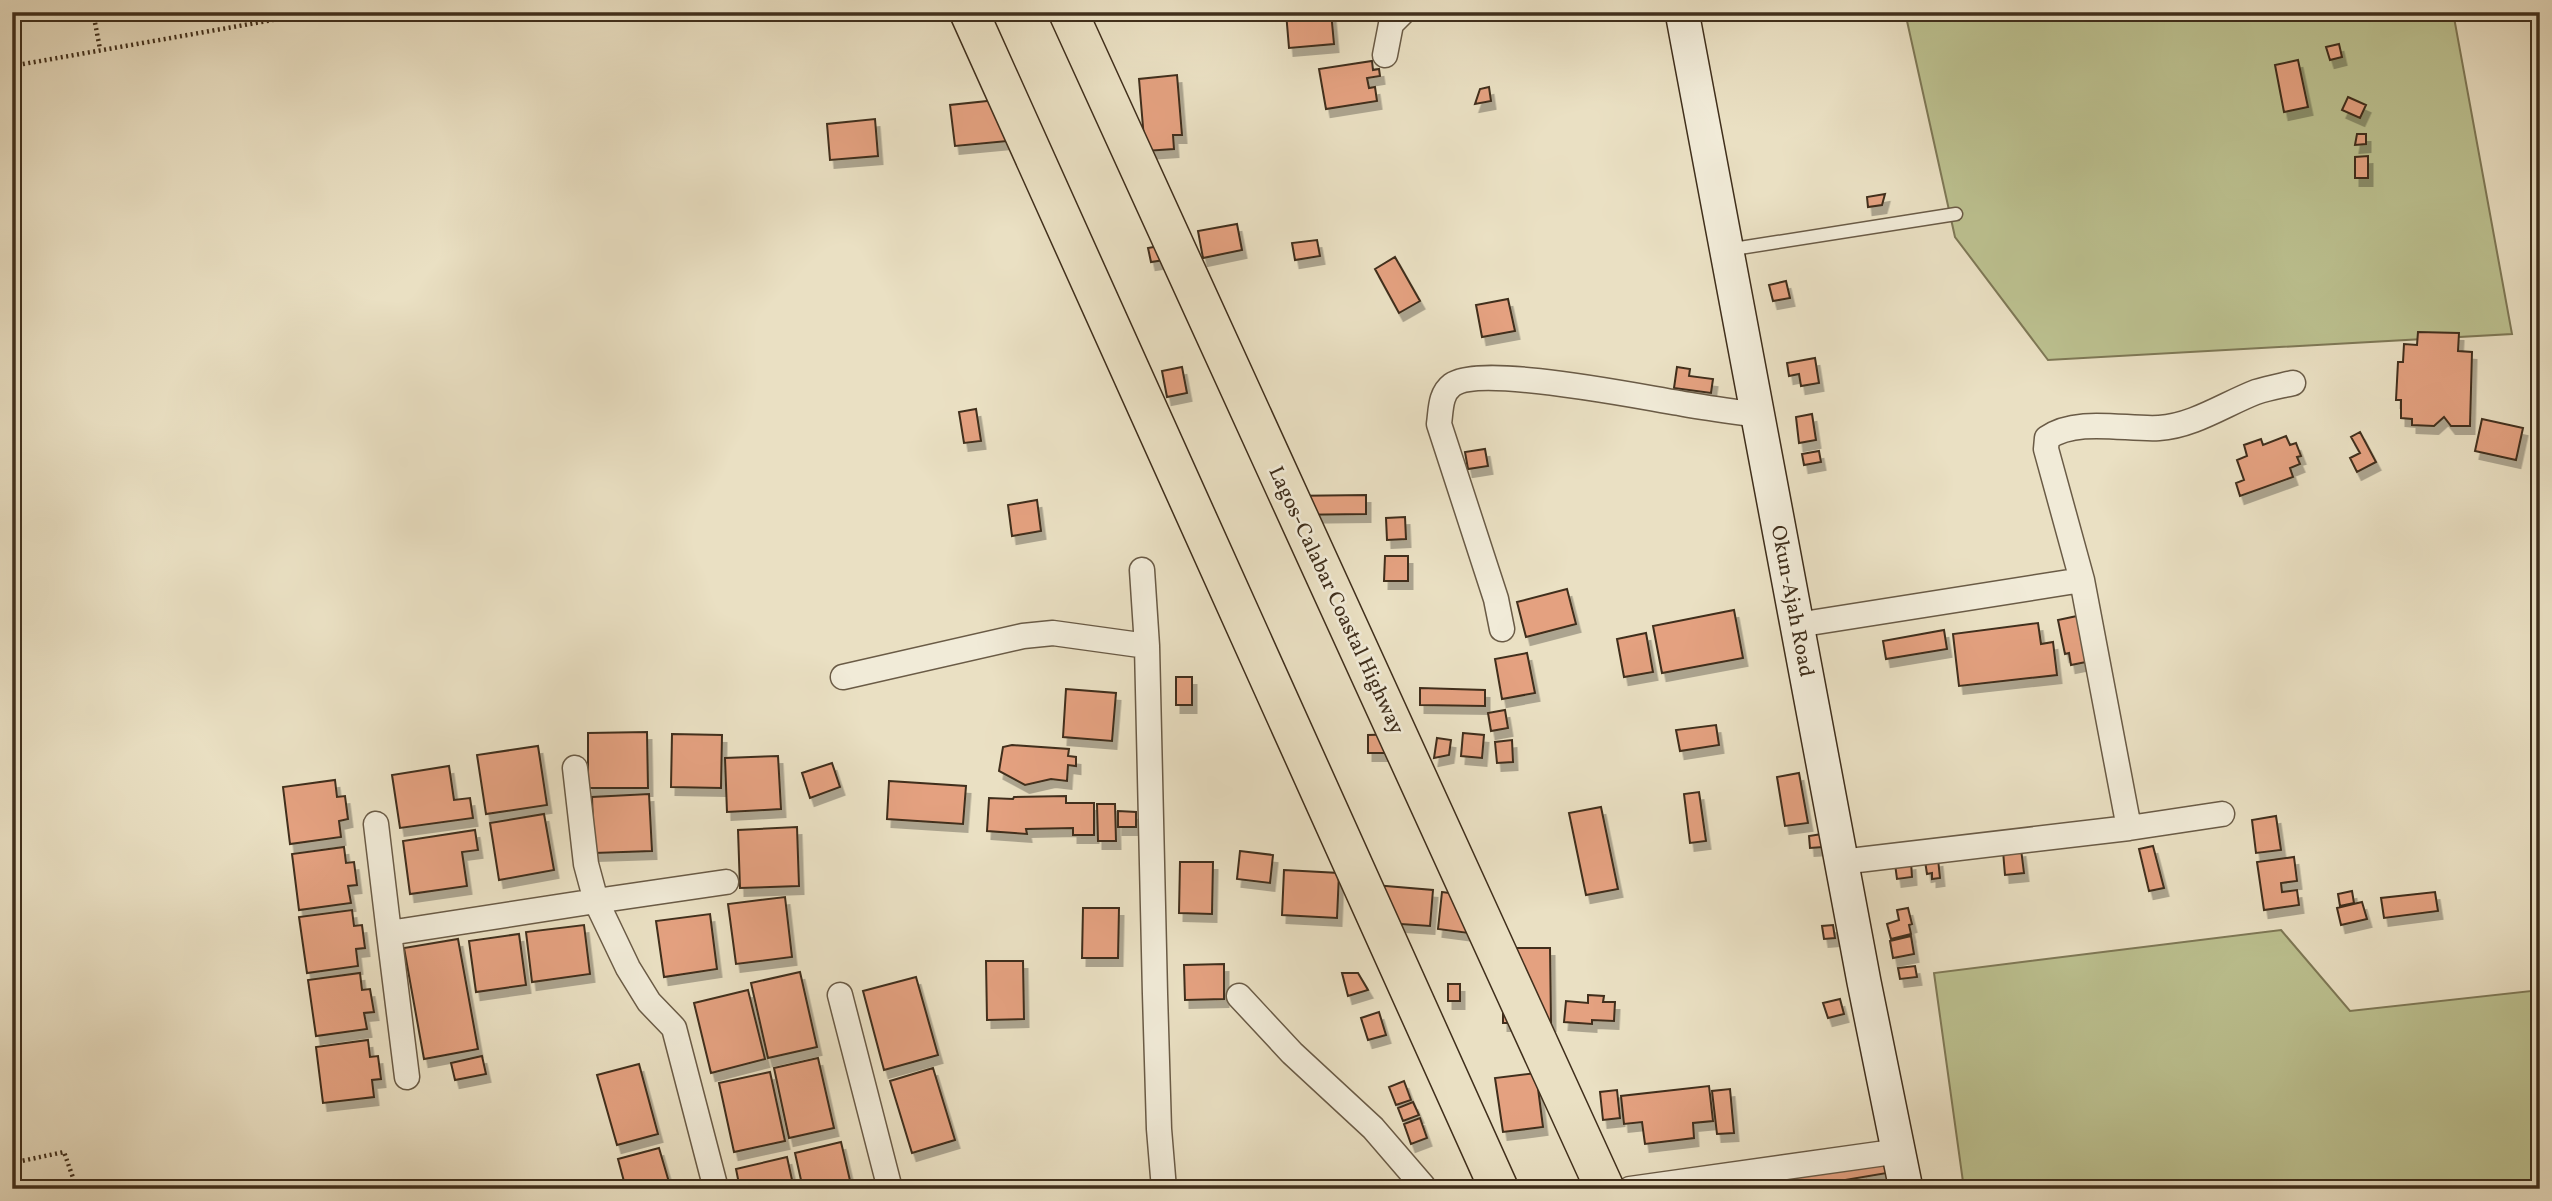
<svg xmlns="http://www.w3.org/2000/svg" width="2552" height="1201" font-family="Vollkorn,serif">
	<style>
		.green { fill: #bcc190; stroke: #7e7856; stroke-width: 2 }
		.building { fill: #e4a180; stroke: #402f1c; stroke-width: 2; filter: url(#shadow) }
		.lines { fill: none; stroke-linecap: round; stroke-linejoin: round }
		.lane-casing { stroke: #6a5b46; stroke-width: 15 }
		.street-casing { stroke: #6a5b46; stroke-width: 27 }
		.secondary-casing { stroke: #402f1c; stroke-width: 36 }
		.highway-casing { stroke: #402f1c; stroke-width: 41 }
		.path { stroke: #402f1c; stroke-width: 4.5; stroke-dasharray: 2 3.5; stroke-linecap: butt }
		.lane { stroke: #f1ebd8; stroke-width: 12 }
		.street { stroke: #f1ebd8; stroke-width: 24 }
		.secondary { stroke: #f1ebd8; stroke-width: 33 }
		.highway { stroke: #eae0c3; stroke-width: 38 }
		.labels { text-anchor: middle; stroke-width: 5; stroke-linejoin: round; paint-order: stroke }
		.street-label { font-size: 21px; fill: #402f1c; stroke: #f1ebd8 }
	</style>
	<defs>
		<filter id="shadow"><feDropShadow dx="4.5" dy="8" stdDeviation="0" flood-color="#0004"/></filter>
	</defs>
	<rect width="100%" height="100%" fill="#eae0c3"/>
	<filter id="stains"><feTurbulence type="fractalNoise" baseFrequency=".00286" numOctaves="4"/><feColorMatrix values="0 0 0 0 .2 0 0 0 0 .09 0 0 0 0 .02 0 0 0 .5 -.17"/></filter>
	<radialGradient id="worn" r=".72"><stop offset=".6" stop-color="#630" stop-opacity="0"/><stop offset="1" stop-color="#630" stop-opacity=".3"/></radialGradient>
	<path class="green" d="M 1905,12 L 2453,12 L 2512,334 L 2048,360 L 1955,237 Z
		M 2281,930 L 2350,1011 L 2540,990 L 2540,1189 L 1964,1189 L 1934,973 Z"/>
	<path class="building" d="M 1286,12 L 1331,12 L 1334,44 L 1289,48 Z
		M 2339,44 L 2342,57 L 2330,60 L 2326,47 Z
		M 2298,60 L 2308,107 L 2284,112 L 2275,65 Z
		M 1372,61 L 1373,70 L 1379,69 L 1380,76 L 1367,78 L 1369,88 L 1375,87 L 1377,101 L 1326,109 L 1319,69 Z
		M 1177,75 L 1182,135 L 1173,135 L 1174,149 L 1145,151 L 1139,79 Z
		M 1489,87 L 1491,101 L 1475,104 L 1480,89 Z
		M 1024,97 L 1029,139 L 955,146 L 950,105 Z
		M 2348,97 L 2366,105 L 2360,118 L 2342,110 Z
		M 875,119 L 878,156 L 830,160 L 827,124 Z
		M 2357,134 L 2366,134 L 2366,144 L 2355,145 Z
		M 2368,156 L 2368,178 L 2355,178 L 2355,157 Z
		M 1885,194 L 1882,205 L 1868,207 L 1867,197 Z
		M 1237,224 L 1242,250 L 1203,258 L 1198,231 Z
		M 1317,240 L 1320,256 L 1295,260 L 1292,243 Z
		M 1176,243 L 1178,258 L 1151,262 L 1148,248 Z
		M 1395,257 L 1420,301 L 1399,313 L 1375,269 Z
		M 1786,281 L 1790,298 L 1773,301 L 1769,285 Z
		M 1508,299 L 1515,331 L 1482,337 L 1476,305 Z
		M 2418,332 L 2459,333 L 2458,351 L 2472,352 L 2470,426 L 2451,426 L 2444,417 L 2434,426 L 2412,425 L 2412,419 L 2401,418 L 2401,400 L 2396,400 L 2398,362 L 2403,362 L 2404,344 L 2417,345 Z
		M 1815,358 L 1819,383 L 1801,386 L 1799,374 L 1789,376 L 1787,363 Z
		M 1182,367 L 1187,393 L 1167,397 L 1162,371 Z
		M 1677,367 L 1690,369 L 1689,376 L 1713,379 L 1711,393 L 1674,388 Z
		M 976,409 L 981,441 L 964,443 L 959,412 Z
		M 1812,414 L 1816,440 L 1799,443 L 1796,417 Z
		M 2482,419 L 2523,428 L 2516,460 L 2475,451 Z
		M 2360,432 L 2376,462 L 2357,472 L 2350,458 L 2360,453 L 2351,437 Z
		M 2286,436 L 2290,445 L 2296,443 L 2301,456 L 2297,457 L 2300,464 L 2290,468 L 2293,477 L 2240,496 L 2236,483 L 2244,480 L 2237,460 L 2247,456 L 2244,445 L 2261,439 L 2263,445 Z
		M 1485,449 L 1488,466 L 1468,469 L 1465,452 Z
		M 1819,451 L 1821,462 L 1804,465 L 1802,454 Z
		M 1366,495 L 1366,514 L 1285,515 L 1285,496 Z
		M 1037,500 L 1041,531 L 1012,536 L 1008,505 Z
		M 1405,517 L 1406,539 L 1387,540 L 1386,518 Z
		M 1385,556 L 1408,556 L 1408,581 L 1384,581 Z
		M 1567,589 L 1576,624 L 1526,637 L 1517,602 Z
		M 1734,610 L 1743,658 L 1662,673 L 1653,626 Z
		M 2077,616 L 2086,662 L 2071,665 L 2069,653 L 2065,654 L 2058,620 Z
		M 2038,623 L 2041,644 L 2053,642 L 2057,675 L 1959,686 L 1953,634 Z
		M 1944,630 L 1947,649 L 1886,659 L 1883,641 Z
		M 1646,633 L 1653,672 L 1624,677 L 1617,639 Z
		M 1527,653 L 1535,693 L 1502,699 L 1495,659 Z
		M 1176,677 L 1192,677 L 1192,705 L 1176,705 Z
		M 1420,688 L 1485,690 L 1485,706 L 1420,705 Z
		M 1066,689 L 1116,693 L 1112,741 L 1063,737 Z
		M 1505,710 L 1508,728 L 1491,731 L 1488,713 Z
		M 1716,725 L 1719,745 L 1680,751 L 1676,730 Z
		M 647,732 L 648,788 L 588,788 L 588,733 Z
		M 1463,733 L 1484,735 L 1482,758 L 1461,756 Z
		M 672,734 L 722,735 L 721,788 L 671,787 Z
		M 1403,734 L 1404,753 L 1368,753 L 1368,735 Z
		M 1437,738 L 1451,740 L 1449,755 L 1434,758 Z
		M 1512,740 L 1513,762 L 1497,763 L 1495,742 Z
		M 1012,745 L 1069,749 L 1068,756 L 1076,757 L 1076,766 L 1068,765 L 1067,781 L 1051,779 L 1025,785 L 999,771 L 1003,747 Z
		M 538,746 L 547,805 L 486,814 L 477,755 Z
		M 778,756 L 781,809 L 727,812 L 725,758 Z
		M 832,763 L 840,787 L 810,798 L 802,773 Z
		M 449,766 L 454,800 L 470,798 L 473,818 L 400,828 L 392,775 Z
		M 1799,773 L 1808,823 L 1785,826 L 1777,777 Z
		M 335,780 L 337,797 L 345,796 L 348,819 L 339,821 L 341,837 L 290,844 L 283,787 Z
		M 889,781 L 966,786 L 963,824 L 887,819 Z
		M 1699,792 L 1706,841 L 1690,843 L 1684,794 Z
		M 649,794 L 652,851 L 594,853 L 592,797 Z
		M 1066,796 L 1066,803 L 1094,803 L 1094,835 L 1073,835 L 1073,828 L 1026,829 L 1027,834 L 987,831 L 989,798 L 1013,799 L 1014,797 Z
		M 1097,804 L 1115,804 L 1116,841 L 1098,841 Z
		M 1601,807 L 1618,889 L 1586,895 L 1569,813 Z
		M 1118,811 L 1136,812 L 1136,827 L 1118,827 Z
		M 544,814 L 554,870 L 499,880 L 490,823 Z
		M 2276,816 L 2281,850 L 2256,853 L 2252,820 Z
		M 797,827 L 799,886 L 740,888 L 738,830 Z
		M 475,830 L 478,850 L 462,852 L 467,886 L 410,894 L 403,841 Z
		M 1822,834 L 1823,847 L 1810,848 L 1809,836 Z
		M 2153,846 L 2164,888 L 2149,891 L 2139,849 Z
		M 344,847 L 346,863 L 354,862 L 357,885 L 348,886 L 351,903 L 299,910 L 292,854 Z
		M 2021,849 L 2024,873 L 2005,875 L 2003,851 Z
		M 1240,851 L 1273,855 L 1270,883 L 1237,879 Z
		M 2294,857 L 2297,881 L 2281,883 L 2282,892 L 2297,890 L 2299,905 L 2264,910 L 2257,862 Z
		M 1938,859 L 1940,878 L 1932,879 L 1932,873 L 1927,874 L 1925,861 Z
		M 1180,862 L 1213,862 L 1212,914 L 1179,913 Z
		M 1911,862 L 1912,877 L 1897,879 L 1895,864 Z
		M 1284,870 L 1339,873 L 1337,918 L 1282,915 Z
		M 1374,885 L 1433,890 L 1430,926 L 1371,922 Z
		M 2352,891 L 2354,903 L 2340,906 L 2338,894 Z
		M 1442,892 L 1480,897 L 1476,934 L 1438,929 Z
		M 2435,892 L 2438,911 L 2384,918 L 2381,898 Z
		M 785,897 L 792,957 L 736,964 L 728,904 Z
		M 2362,902 L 2367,919 L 2341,925 L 2337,908 Z
		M 1083,908 L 1119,908 L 1118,958 L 1082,958 Z
		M 1908,908 L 1912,924 L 1909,925 L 1911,934 L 1891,939 L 1887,924 L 1899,920 L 1897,910 Z
		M 352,910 L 354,926 L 362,925 L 365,948 L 356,949 L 358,966 L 307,973 L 299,917 Z
		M 710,914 L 717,969 L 664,977 L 656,921 Z
		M 584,925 L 590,974 L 532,982 L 526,932 Z
		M 1833,925 L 1835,938 L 1824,939 L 1822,926 Z
		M 519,934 L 526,985 L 476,992 L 469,941 Z
		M 1911,936 L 1914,954 L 1893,958 L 1890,941 Z
		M 458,939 L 478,1049 L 424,1059 L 404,948 Z
		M 1503,948 L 1550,948 L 1551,1023 L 1503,1023 Z
		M 986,961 L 1023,961 L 1024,1019 L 987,1020 Z
		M 1224,964 L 1224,999 L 1185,1000 L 1184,965 Z
		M 1915,966 L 1917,977 L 1900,979 L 1898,968 Z
		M 800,972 L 817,1047 L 768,1058 L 751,983 Z
		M 360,973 L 362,990 L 370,989 L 374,1012 L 364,1013 L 367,1029 L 316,1036 L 308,980 Z
		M 1342,973 L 1358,973 L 1368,990 L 1348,996 Z
		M 916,977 L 938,1055 L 884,1070 L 863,991 Z
		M 1448,984 L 1460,984 L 1460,1001 L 1448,1001 Z
		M 748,990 L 765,1059 L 711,1073 L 694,1003 Z
		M 1588,995 L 1604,996 L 1603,1002 L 1615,1002 L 1614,1021 L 1592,1020 L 1592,1024 L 1564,1022 L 1566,1001 L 1588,1003 Z
		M 1840,999 L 1844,1014 L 1828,1018 L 1823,1003 Z
		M 1379,1012 L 1386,1035 L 1368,1040 L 1361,1018 Z
		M 368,1040 L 370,1057 L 378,1056 L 381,1079 L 372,1080 L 374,1097 L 323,1103 L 316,1047 Z
		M 482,1056 L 486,1074 L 455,1080 L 451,1063 Z
		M 818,1058 L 834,1128 L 789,1138 L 774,1068 Z
		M 639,1064 L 658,1134 L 617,1145 L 597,1075 Z
		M 933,1068 L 955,1140 L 912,1153 L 890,1081 Z
		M 770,1072 L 785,1141 L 734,1152 L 719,1083 Z
		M 1536,1073 L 1543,1127 L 1503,1132 L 1495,1078 Z
		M 1404,1081 L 1411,1100 L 1396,1105 L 1389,1087 Z
		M 1709,1086 L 1713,1121 L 1693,1123 L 1694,1138 L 1645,1144 L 1642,1122 L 1624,1124 L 1621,1096 Z
		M 1730,1089 L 1734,1133 L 1717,1134 L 1712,1091 Z
		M 1617,1090 L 1620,1118 L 1603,1120 L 1600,1092 Z
		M 1413,1102 L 1419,1115 L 1403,1121 L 1398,1108 Z
		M 1420,1118 L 1427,1138 L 1411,1144 L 1404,1124 Z
		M 841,1142 L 852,1189 L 803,1189 L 795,1153 Z
		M 659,1148 L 671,1189 L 626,1189 L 618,1159 Z
		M 787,1157 L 794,1189 L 740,1189 L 736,1169 Z
		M 1884,1158 L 1887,1173 L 1815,1185 L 1816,1189 L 1796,1189 L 1793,1173 Z
		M 1783,1175 L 1785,1189 L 1754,1189 L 1753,1180 Z
		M 1866,1180 L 1868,1189 L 1826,1189 Z"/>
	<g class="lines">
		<defs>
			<path id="lane" d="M 1727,250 L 1956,214"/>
			<path id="street" d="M 1385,55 L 1391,24 L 1403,12
				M 1142,570 L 1147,646
				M 1797,625 L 2082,580
				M 1502,629 L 1496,599 L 1439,424 C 1441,410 1440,394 1452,385 C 1481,364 1640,397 1679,403 C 1705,408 1731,411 1758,415
				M 843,677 L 1023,636 L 1053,633 L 1147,646 L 1155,994 L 1159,1129 L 1164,1189
				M 575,768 L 586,864 L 596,901 L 726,882
				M 376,824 L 389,933
				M 2129,828 L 2082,580 L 2046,449 L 2047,438 C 2077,417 2126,430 2159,428 C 2193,426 2225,404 2256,392 C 2268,388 2280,386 2293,383
				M 1841,862 L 2129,828 L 2222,814
				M 840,995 L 890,1189
				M 1239,996 L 1292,1053 L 1373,1128 L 1423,1186
				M 407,1077 L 389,933 L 596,901 L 628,968 L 649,1002 L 674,1028 L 716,1189
				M 1630,1189 L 1900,1151"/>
			<path id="secondary" d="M 1682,12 L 1864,982 L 1906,1189"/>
			<path id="highway" d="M 969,12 L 1499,1189
				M 1068,12 L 1605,1189"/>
		</defs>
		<use href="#lane" class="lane-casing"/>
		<use href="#street" class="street-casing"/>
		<use href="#secondary" class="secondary-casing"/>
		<use href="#highway" class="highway-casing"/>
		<path class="path" d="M 93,12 L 100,49
			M 12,66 L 318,12
			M 12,1163 L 64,1152 L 77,1189"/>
		<use href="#lane" class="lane"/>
		<use href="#street" class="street"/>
		<use href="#secondary" class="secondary"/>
		<use href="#highway" class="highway"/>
	</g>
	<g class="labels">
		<g class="street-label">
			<text transform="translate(1337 600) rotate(65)" y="7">Lagos-Calabar Coastal Highway</text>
			<text transform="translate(1793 601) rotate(79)" y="7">Okun-Ajah Road</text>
		</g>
	</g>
	<rect width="2552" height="1201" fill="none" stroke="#eae0c3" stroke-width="42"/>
	<rect x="14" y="14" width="2524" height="1173" fill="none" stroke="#402f1c" stroke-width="3.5"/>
	<rect x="21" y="21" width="2510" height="1159" fill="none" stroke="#402f1c" stroke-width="2"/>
	<rect width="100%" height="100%" filter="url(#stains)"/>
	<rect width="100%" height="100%" fill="url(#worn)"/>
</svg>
